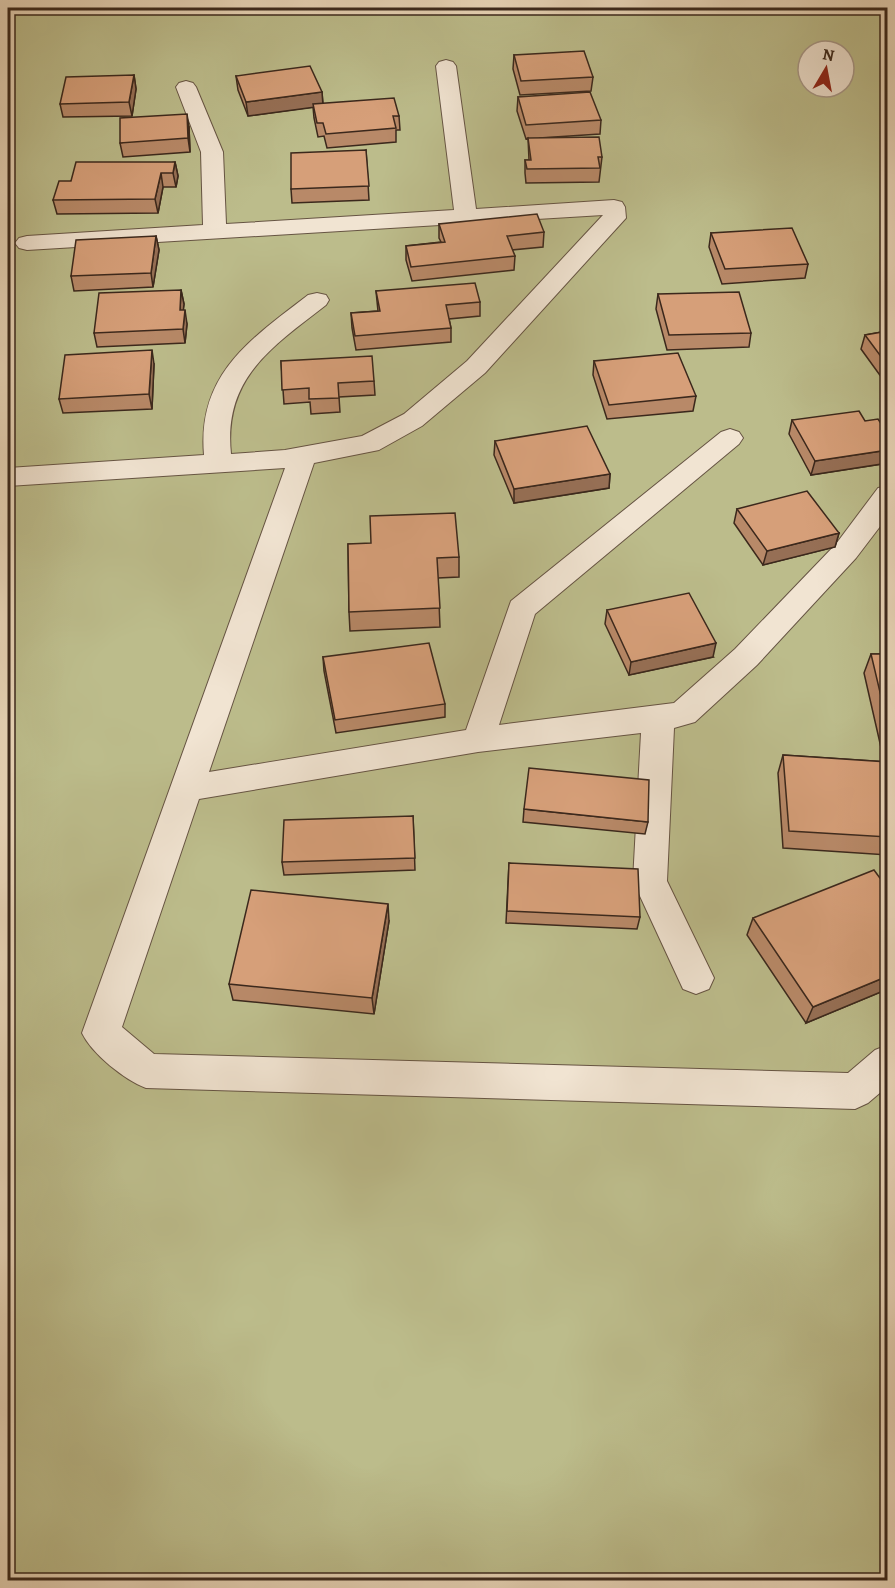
<svg xmlns="http://www.w3.org/2000/svg" width="895" height="1588" font-family="Alegreya,serif">
	<style>
		.green { fill: #bcbc8b; stroke: #7c7254; stroke-width: 1.5; fill-rule: evenodd }
		.lines { fill: none; stroke-linecap: round; stroke-linejoin: round }
		.minor-casing { stroke: #665443; stroke-width: 2 }
		.minor { fill: #f1e4d2; fill-rule: evenodd }
		.wall { fill: #b88968; stroke: #3b281c; stroke-width: 1.5 }
		.shaded-wall { fill: #966f55; stroke: #3b281c; stroke-width: 1.5 }
		.building { fill: #d69f79; stroke: #3b281c; stroke-width: 1.5 }
	</style>
	<rect width="100%" height="100%" fill="#e9d6b9"/>
	<filter id="stains"><feTurbulence type="fractalNoise" baseFrequency=".00333" numOctaves="4"/><feColorMatrix values="0 0 0 0 .2 0 0 0 0 .09 0 0 0 0 .02 0 0 0 .5 -.17"/></filter>
	<radialGradient id="worn" r=".72"><stop offset=".6" stop-color="#630" stop-opacity="0"/><stop offset="1" stop-color="#630" stop-opacity=".3"/></radialGradient>
	<path class="green" d="M 8,8 L 887,8 L 887,1580 L 8,1580 ZM 808,51 L 844,51 L 844,87 L 808,87 Z"/>
	<g class="lines">
		<defs>
			<path id="minor" d="M 446,60 L 453,62 L 456,66 L 476,209 L 614,200 L 622,202 L 625,207 L 626,218 L 485,373 L 422,426 L 379,450 L 314,463 L 209,772 L 466,730 L 511,601 L 721,432 L 730,429 L 739,432 L 743,438 L 739,444 L 535,614 L 499,725 L 674,703 L 735,649 L 836,544 L 878,488 L 888,486 L 888,516 L 856,558 L 757,665 L 695,722 L 674,728 L 667,881 L 714,978 L 709,989 L 696,994 L 683,989 L 633,881 L 641,733 L 478,752 L 199,799 L 122,1027 L 154,1054 L 848,1073 L 875,1050 L 888,1045 L 888,1086 L 868,1103 L 855,1109 L 146,1088 C 125,1080 92,1054 82,1033 L 285,468 L 8,486 L 8,468 L 204,455 C 197,374 251,339 308,295 L 317,293 L 326,295 L 329,300 L 326,305 C 272,347 223,378 231,454 L 285,450 L 362,436 L 404,414 L 467,361 L 603,215 L 27,250 L 19,248 L 15,243 L 19,238 L 27,236 L 203,225 L 201,152 L 176,87 L 179,83 L 186,81 L 193,83 L 196,87 L 223,152 L 226,224 L 454,210 L 436,66 L 439,62 Z"/>
		</defs>
		<use href="#minor" class="minor-casing"/>
		<use href="#minor" class="minor"/>
	</g>
	<path class="wall" d="M 514,55 L 593,77 L 591,91 L 520,95 L 513,69 Z
		M 134,75 L 136,89 L 132,116 L 63,117 L 60,104 Z
		M 236,76 L 322,92 L 323,104 L 399,116 L 400,130 L 396,130 L 396,142 L 327,148 L 324,136 L 318,137 L 314,118 L 313,107 L 248,116 L 238,90 Z
		M 518,97 L 601,120 L 600,134 L 539,138 L 602,157 L 599,182 L 526,183 L 525,173 L 525,160 L 529,160 L 528,138 L 526,139 L 517,111 Z
		M 189,127 L 190,152 L 123,157 L 120,143 Z
		M 366,150 L 369,200 L 292,203 L 291,189 Z
		M 175,162 L 178,176 L 176,187 L 163,187 L 158,213 L 57,214 L 53,200 L 71,181 Z
		M 439,224 L 544,232 L 543,247 L 512,250 L 515,256 L 514,270 L 412,281 L 406,260 L 406,246 L 441,242 L 439,238 Z
		M 711,233 L 808,264 L 805,278 L 722,284 L 709,247 Z
		M 156,236 L 159,250 L 153,287 L 74,291 L 71,276 Z
		M 181,290 L 184,304 L 183,310 L 187,324 L 185,343 L 97,347 L 94,333 Z
		M 376,291 L 480,302 L 480,316 L 449,319 L 451,328 L 451,342 L 356,350 L 352,328 L 351,313 L 378,311 Z
		M 658,294 L 751,333 L 749,347 L 667,350 L 656,309 Z
		M 888,331 L 888,385 L 887,385 L 861,349 L 865,335 Z
		M 281,361 L 374,381 L 375,395 L 339,397 L 340,412 L 311,414 L 310,402 L 284,404 Z
		M 594,361 L 696,396 L 693,411 L 607,419 L 593,375 Z
		M 154,364 L 152,409 L 63,413 L 59,399 Z
		M 792,420 L 865,421 L 888,434 L 888,463 L 811,475 L 789,434 Z
		M 495,441 L 610,474 L 609,488 L 514,503 L 494,455 Z
		M 737,509 L 839,533 L 835,547 L 763,565 L 734,523 Z
		M 348,544 L 459,557 L 459,577 L 438,578 L 440,627 L 350,631 L 349,612 Z
		M 607,610 L 713,657 L 629,675 L 605,624 Z
		M 871,654 L 888,654 L 888,752 L 882,752 L 864,673 Z
		M 323,657 L 445,704 L 445,717 L 336,733 L 324,671 Z
		M 783,755 L 888,762 L 888,855 L 783,848 L 778,773 Z
		M 524,809 L 648,822 L 645,834 L 523,822 Z
		M 413,816 L 415,870 L 284,875 L 282,862 Z
		M 509,863 L 640,917 L 637,929 L 506,923 Z
		M 888,889 L 888,989 L 806,1023 L 747,935 L 753,918 Z
		M 389,921 L 374,1014 L 233,1000 L 229,984 Z"/>
	<path class="shaded-wall" d="M 134,75 L 136,89 L 132,116 L 129,102 Z
		M 322,92 L 323,106 L 248,116 L 246,102 Z
		M 187,114 L 189,127 L 190,152 L 188,138 Z
		M 175,162 L 178,176 L 176,187 L 173,173 Z
		M 161,173 L 163,187 L 158,213 L 155,199 Z
		M 156,236 L 159,250 L 153,287 L 151,273 Z
		M 181,290 L 184,304 L 182,324 L 180,310 Z
		M 185,310 L 187,324 L 185,343 L 183,329 Z
		M 152,350 L 154,364 L 152,409 L 149,394 Z
		M 888,450 L 888,463 L 811,475 L 815,461 Z
		M 610,474 L 609,488 L 514,503 L 514,489 Z
		M 839,533 L 835,547 L 763,565 L 767,551 Z
		M 716,643 L 713,657 L 629,675 L 631,662 Z
		M 388,904 L 389,921 L 374,1014 L 372,998 Z
		M 888,976 L 888,989 L 806,1023 L 813,1007 Z"/>
	<path class="building" d="M 584,51 L 593,77 L 521,81 L 514,55 Z
		M 310,66 L 322,92 L 246,102 L 236,76 Z
		M 134,75 L 129,102 L 60,104 L 66,77 Z
		M 590,92 L 601,120 L 526,125 L 518,97 Z
		M 394,98 L 399,116 L 393,116 L 396,128 L 326,134 L 323,123 L 317,123 L 313,104 Z
		M 187,114 L 188,138 L 120,143 L 120,118 Z
		M 599,137 L 602,157 L 598,157 L 600,168 L 527,169 L 525,160 L 531,160 L 528,138 Z
		M 366,150 L 369,186 L 291,189 L 291,153 Z
		M 76,162 L 175,162 L 173,173 L 161,173 L 155,199 L 53,200 L 59,181 L 71,181 Z
		M 537,214 L 544,232 L 507,236 L 515,256 L 411,267 L 406,246 L 445,242 L 439,224 Z
		M 792,228 L 808,264 L 725,269 L 711,233 Z
		M 156,236 L 151,273 L 71,276 L 76,240 Z
		M 475,283 L 480,302 L 446,305 L 451,328 L 355,336 L 351,313 L 380,311 L 376,291 Z
		M 181,290 L 180,310 L 185,310 L 183,329 L 94,333 L 99,293 Z
		M 739,292 L 751,333 L 669,335 L 658,294 Z
		M 888,331 L 888,366 L 865,335 Z
		M 152,350 L 149,394 L 59,399 L 65,355 Z
		M 678,353 L 696,396 L 609,405 L 594,361 Z
		M 372,356 L 374,381 L 338,383 L 339,398 L 309,399 L 309,388 L 282,390 L 281,361 Z
		M 859,411 L 865,421 L 878,419 L 888,434 L 888,450 L 815,461 L 792,420 Z
		M 587,426 L 610,474 L 514,489 L 495,441 Z
		M 807,491 L 839,533 L 767,551 L 737,509 Z
		M 455,513 L 459,557 L 437,558 L 440,608 L 349,612 L 348,544 L 371,543 L 370,516 Z
		M 689,593 L 716,643 L 631,662 L 607,610 Z
		M 429,643 L 445,704 L 335,720 L 323,657 Z
		M 871,654 L 888,654 L 888,726 Z
		M 783,755 L 888,762 L 888,837 L 789,831 Z
		M 529,768 L 649,780 L 648,822 L 524,809 Z
		M 413,816 L 415,858 L 282,862 L 284,820 Z
		M 509,863 L 638,869 L 640,917 L 507,911 Z
		M 874,870 L 888,889 L 888,976 L 813,1007 L 753,918 Z
		M 251,890 L 388,904 L 372,998 L 229,984 Z"/>
	<rect width="895" height="1588" fill="none" stroke="#e9d6b9" stroke-width="30"/>
	<rect x="9" y="9" width="877" height="1570" fill="none" stroke="#3b281c" stroke-width="3"/>
	<rect x="15" y="15" width="865" height="1558" fill="none" stroke="#3b281c" stroke-width="1.5"/>
	<g transform="translate(826 69) rotate(10)"><circle r="28" fill="#f1e4d2" stroke="#a89989" stroke-width="1.5"/>
	<path d="M0-4.5L10 22L0 15L-10 22Z" fill="#8f2418"/>
	<text y="-9" font-size="16" font-weight="bold" text-anchor="middle" fill="#3b281c">N</text>
	</g>
	<rect width="100%" height="100%" filter="url(#stains)"/>
	<rect width="100%" height="100%" fill="url(#worn)"/>
</svg>
